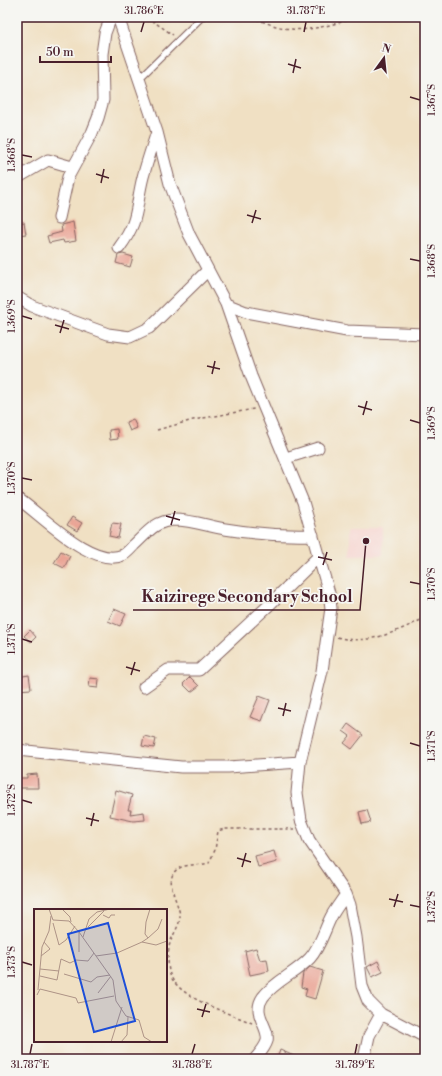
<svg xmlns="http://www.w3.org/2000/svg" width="442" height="1076" font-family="'Libre Bodoni',serif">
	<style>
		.built { fill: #f7d0cb }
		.building { fill: #eaa495 }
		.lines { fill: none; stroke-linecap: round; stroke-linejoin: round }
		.lane-casing { stroke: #846360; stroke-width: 8 }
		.street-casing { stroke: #846360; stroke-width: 13 }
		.path { stroke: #846360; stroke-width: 1.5; stroke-dasharray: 3 3; stroke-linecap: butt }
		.lane { stroke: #fff; stroke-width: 5.5 }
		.street { stroke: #fff; stroke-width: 11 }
		.ticks { fill: none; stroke: #4a1f2b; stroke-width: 1.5 }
		.inset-road { fill: none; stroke: #ae9386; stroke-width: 1 }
		.view { fill: #1d4ed8; fill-opacity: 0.15; stroke: #1d4ed8; stroke-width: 2 }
		.inset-edge { fill: none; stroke: #4a1f2b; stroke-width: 2 }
		.leader { fill: none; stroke: #4a1f2b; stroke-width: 1.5 }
		.callout-dot { fill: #4a1f2b; stroke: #f6f6f2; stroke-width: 1.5 }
		.callout-label { font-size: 16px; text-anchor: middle; font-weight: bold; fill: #4a1f2b; stroke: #f6f6f2; stroke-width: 3.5; stroke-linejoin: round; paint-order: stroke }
		.neatline { fill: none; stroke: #4a1f2b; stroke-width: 1.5 }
		.ticks-label { font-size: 10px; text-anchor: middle; fill: #4a1f2b }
	</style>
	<rect width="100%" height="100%" fill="#f6f6f2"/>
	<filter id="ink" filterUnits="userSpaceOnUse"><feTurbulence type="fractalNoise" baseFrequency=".025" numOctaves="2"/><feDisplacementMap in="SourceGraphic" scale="8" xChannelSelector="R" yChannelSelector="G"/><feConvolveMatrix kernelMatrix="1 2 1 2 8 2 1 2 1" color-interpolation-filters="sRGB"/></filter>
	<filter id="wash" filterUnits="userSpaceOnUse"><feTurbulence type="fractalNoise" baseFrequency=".012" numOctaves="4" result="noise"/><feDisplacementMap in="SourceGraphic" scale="16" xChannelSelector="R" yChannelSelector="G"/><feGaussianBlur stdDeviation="0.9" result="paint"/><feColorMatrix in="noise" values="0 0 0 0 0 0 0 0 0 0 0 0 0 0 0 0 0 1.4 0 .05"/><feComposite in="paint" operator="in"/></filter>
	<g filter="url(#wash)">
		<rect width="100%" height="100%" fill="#f0e0c3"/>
		<path class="built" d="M 350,527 L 383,527 L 383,555 L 350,555 Z"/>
		<g id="blocks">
			<path class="building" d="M 24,222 L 26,234 L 17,235 L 17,223 Z
				M 73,222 L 76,241 L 64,243 L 63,240 L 49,243 L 47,236 L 62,232 L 61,225 Z
				M 123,254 L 133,257 L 130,267 L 116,263 L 118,255 Z
				M 133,419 L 137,428 L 130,431 L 126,422 Z
				M 117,429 L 118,439 L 110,440 L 109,430 Z
				M 72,517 L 82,523 L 77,531 L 67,525 Z
				M 112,523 L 121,524 L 118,538 L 109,536 Z
				M 61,551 L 70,556 L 64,568 L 54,563 Z
				M 114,609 L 126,614 L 120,626 L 108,621 Z
				M 30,630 L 36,637 L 31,642 L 24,636 Z
				M 29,675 L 31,689 L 17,690 L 17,677 Z
				M 190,677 L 199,686 L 191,692 L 183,684 Z
				M 90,678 L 99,679 L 98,688 L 89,687 Z
				M 259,696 L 270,700 L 262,721 L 250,717 Z
				M 348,724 L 363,735 L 352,749 L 344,743 L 350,736 L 343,731 Z
				M 144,736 L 156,739 L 154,748 L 142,746 Z
				M 37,774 L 38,788 L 18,788 L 17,778 L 27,778 L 27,775 Z
				M 116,790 L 132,795 L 128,810 L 131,810 L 130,814 L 144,812 L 145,820 L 133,821 L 110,816 Z
				M 367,810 L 371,822 L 362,824 L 359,812 Z
				M 274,851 L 277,862 L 258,867 L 255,856 Z
				M 256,948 L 260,960 L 267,959 L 269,971 L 250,975 L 245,951 Z
				M 378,961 L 383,972 L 372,977 L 367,967 Z
				M 310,967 L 323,971 L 315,999 L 305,996 L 307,989 L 301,987 L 303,973 Z
				M 280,1050 L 301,1059 L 277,1059 Z"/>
		</g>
	</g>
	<g filter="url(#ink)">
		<use href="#blocks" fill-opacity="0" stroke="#846360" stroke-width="1"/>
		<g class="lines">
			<defs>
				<path id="lane" d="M 139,79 L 202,17"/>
				<path id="street" d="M 118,17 L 157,132 L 170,184 L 189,234 L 226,304 L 251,376 L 303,502 L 329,593 L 331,608 L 322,671 L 300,762 L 297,793 L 301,820 L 309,840 L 346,894 L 350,905 L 356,937 L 362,986 L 368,1001 L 381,1014 L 425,1037
					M 17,178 L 48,160 L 72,167
					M 59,218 L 68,177 L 92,133 L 98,118 L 103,100 L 102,54 L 105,33 L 111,17
					M 119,248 C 140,220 135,208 143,177 C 147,162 152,147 157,132
					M 17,297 L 32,306 L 108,334 L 130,337 L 149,328 L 207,271
					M 226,304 L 246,312 L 347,331 L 425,334
					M 286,458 L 318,448
					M 17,498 C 41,514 92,569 123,555 C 127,553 131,548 134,545 C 147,533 155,521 174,520 C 192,520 208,526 225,529 C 255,534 283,536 313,535
					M 144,687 L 168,670 L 199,670 L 267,607 L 319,556
					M 17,750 L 181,767 L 228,767 L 300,762
					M 255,1059 C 259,1054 265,1048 267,1041 C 270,1027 251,1014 263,997 C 275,981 296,973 310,958 C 320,947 324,931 331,917 C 335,909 341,902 346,894
					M 364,1059 L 369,1036 L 381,1014"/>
			</defs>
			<use href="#lane" class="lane-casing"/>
			<use href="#street" class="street-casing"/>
			<path class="path" d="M 147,17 L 173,35
				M 251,17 C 264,22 278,28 292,29 C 314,32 340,21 362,17
				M 157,430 L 193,420 L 254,409
				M 337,637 C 368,646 398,631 425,618
				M 252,1023 C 229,1013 183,1000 171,977 C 167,969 168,956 169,947 C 171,936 180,927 180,916 C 179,901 158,873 185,866 C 194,864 202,865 209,863 L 215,850 L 218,831 L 224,829 L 294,829"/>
			<use href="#lane" class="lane"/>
			<use href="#street" class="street"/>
		</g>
	</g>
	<path class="ticks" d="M 141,32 L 144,22M 304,32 L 306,22M 288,64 L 301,68M 293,73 L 296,59M 410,97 L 420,100M 22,155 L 32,157M 96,174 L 109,178M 101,183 L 104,169M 247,215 L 261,219M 252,223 L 256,210M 410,259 L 420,261M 22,316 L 32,319M 55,325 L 69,329M 60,333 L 64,320M 207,366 L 220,369M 212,374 L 215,361M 358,406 L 372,410M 363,415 L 367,401M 410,420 L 420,423M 22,478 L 32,480M 166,516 L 180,520M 171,525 L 175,511M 318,557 L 332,560M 323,565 L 327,552M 410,582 L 420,584M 22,639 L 32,642M 126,667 L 140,671M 131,675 L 135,662M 278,708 L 291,711M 283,716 L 286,703M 410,743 L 420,746M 22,800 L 32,803M 86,818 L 99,821M 91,826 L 94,813M 237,858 L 251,862M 242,867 L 246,853M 389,899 L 403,902M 410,905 L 420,907M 394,907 L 398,894M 22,962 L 32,965M 197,1009 L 210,1012M 202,1017 L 206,1004M 30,1054 L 32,1044M 192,1054 L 195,1044M 355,1054 L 357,1044"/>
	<g transform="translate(34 909)">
		<rect width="133" height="133" fill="#f0e0c3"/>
		<path class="inset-road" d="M 15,0 L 19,11 L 35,12 L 45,23 L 79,71 L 82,92 L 92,107 L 105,111 L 110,128 L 118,133M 28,0 L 36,8 L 37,13M 69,6 L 75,9 L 77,6 L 81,6M 19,14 L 25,36 L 32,31 L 41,17M 54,18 L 70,2M 45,23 L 45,43M 49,28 L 55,10 L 63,3 L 76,0M 114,29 L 124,20 L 128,10M 108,33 L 114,29 L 111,25 L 112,13 L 116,0M 7,47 L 16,40 L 10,33M 62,47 L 83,44 L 108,33 L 122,36 L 133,32M 6,60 L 25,62M 30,65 L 57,73 L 63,68 L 76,66M 6,67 L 23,71 L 27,50 L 36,54 L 42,51 L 54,52 L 60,44M 4,81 L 8,38 L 15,22 L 17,7M 64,84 L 77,67M 3,86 L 6,80 L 42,89 L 44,94 L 80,87M 77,133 L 88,98M 87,133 L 93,126 L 94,108"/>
		<path class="view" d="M 74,14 L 101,112 L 60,123 L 34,25 Z"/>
		<rect width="133" height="133" class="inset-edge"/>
	</g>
	<path class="leader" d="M366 541L360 610H133"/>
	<circle class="callout-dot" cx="366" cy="541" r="4"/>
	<g class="callout-label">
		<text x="247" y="602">Kaizirege Secondary School</text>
	</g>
	<rect width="442" height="1076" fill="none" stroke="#f6f6f2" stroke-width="44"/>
	<g transform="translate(384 58) rotate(15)" stroke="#f6f6f2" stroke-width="3" paint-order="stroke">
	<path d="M0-3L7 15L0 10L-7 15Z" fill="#4a1f2b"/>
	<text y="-6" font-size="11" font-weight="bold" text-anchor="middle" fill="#4a1f2b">N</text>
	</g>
	<path d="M40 56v6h71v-6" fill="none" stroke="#4a1f2b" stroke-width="2"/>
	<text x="46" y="56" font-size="12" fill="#4a1f2b" stroke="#f6f6f2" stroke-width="3" paint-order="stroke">50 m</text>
	<rect x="22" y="22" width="398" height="1032" class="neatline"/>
	<g class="ticks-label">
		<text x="144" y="14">31.786°E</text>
		<text x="306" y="14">31.787°E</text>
		<text transform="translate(431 100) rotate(-90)" y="4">1.367°S</text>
		<text transform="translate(11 155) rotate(-90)" y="4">1.368°S</text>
		<text transform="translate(431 261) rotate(-90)" y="4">1.368°S</text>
		<text transform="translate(11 316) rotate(-90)" y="4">1.369°S</text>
		<text transform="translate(431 423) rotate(-90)" y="4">1.369°S</text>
		<text transform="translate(11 478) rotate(-90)" y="4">1.370°S</text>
		<text transform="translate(431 584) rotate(-90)" y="4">1.370°S</text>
		<text transform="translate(11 639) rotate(-90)" y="4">1.371°S</text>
		<text transform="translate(431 746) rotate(-90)" y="4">1.371°S</text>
		<text transform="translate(11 800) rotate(-90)" y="4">1.372°S</text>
		<text transform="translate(431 907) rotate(-90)" y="4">1.372°S</text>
		<text transform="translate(11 962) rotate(-90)" y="4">1.373°S</text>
		<text x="30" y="1068">31.787°E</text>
		<text x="192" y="1068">31.788°E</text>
		<text x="355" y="1068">31.789°E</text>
	</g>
</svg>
